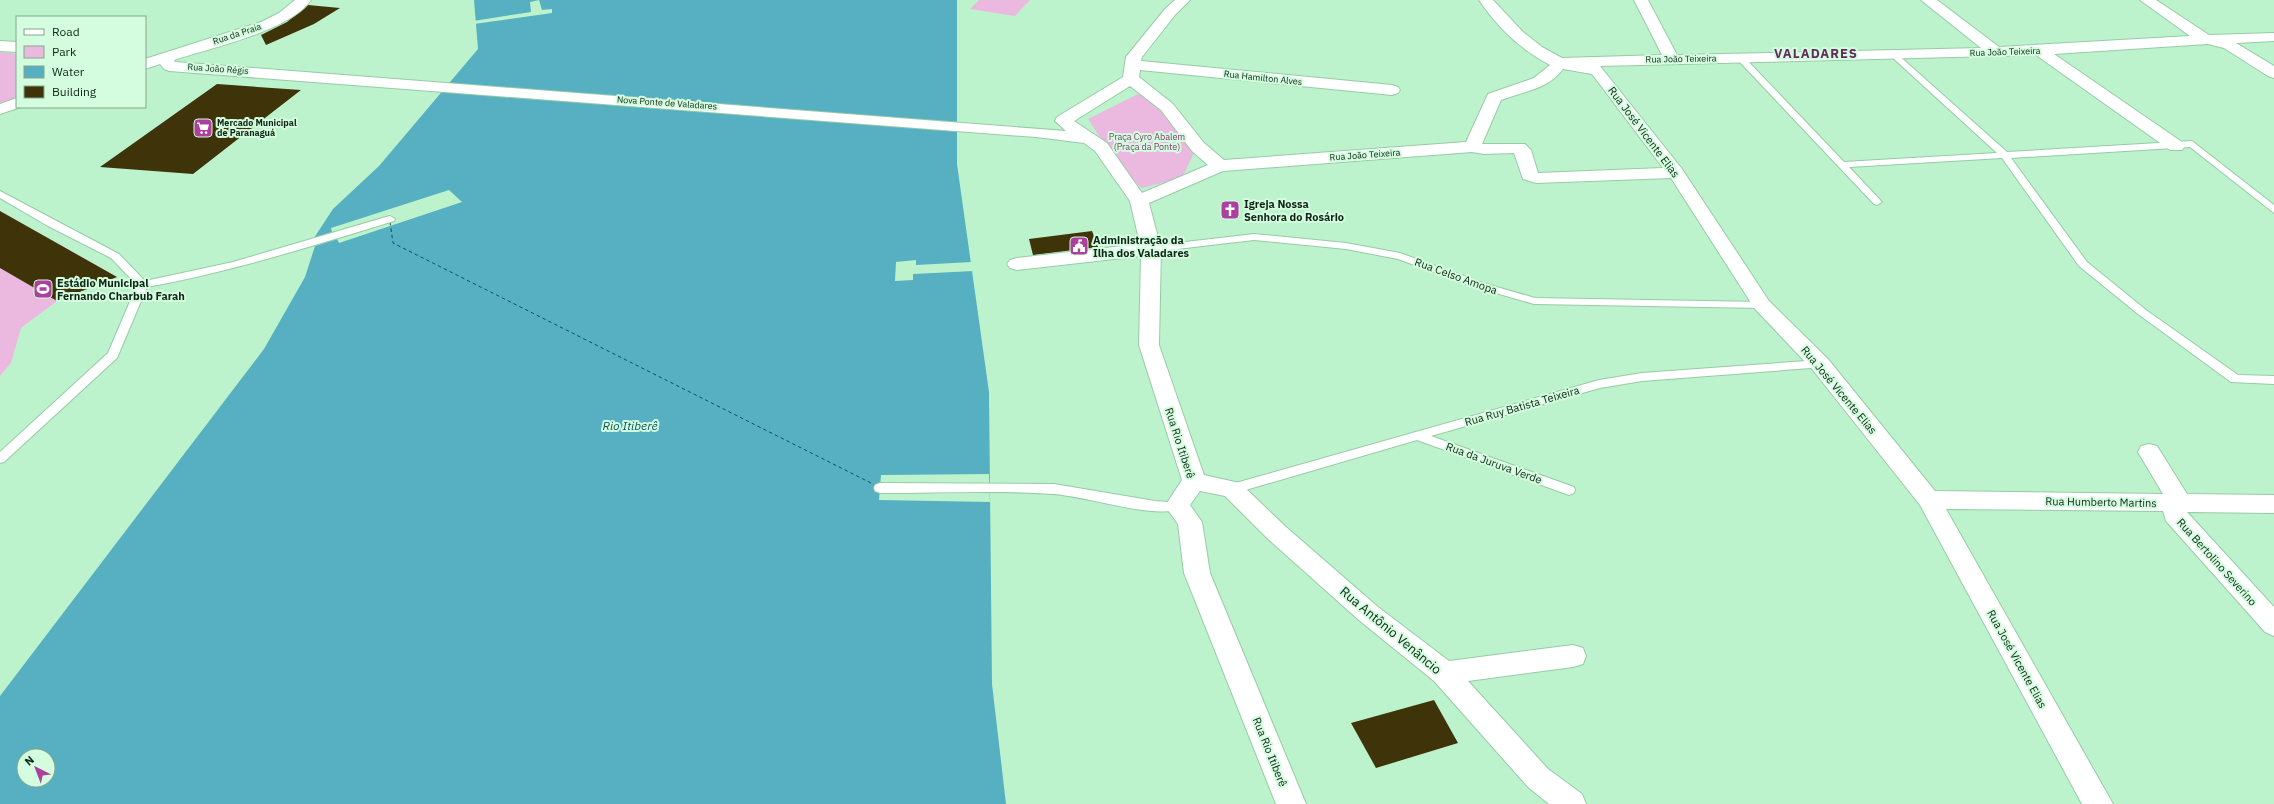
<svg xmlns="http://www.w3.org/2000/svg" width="2274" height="804" font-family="'IBM Plex Sans',sans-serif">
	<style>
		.green { fill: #ebb8e0 }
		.water { fill: #57afc2; fill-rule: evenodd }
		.pier { fill: #bdf3cc }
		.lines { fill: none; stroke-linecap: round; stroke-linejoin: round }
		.ferry { stroke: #035562; stroke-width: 1; stroke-dasharray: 3.5 3; stroke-linecap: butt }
		.building { fill: #3f3409 }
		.service-casing { stroke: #96cba6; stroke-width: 2 }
		.minor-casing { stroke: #96cba6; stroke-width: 2 }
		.service { fill: #fff; fill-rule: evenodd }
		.minor { fill: #fff; fill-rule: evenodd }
		.labels { text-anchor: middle; stroke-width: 4; stroke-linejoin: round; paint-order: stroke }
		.far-street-label { font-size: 9px; fill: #102517; stroke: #d3fdde }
		.far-poi-label { font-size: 9px; font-weight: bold; fill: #102517; stroke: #d3fdde; text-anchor: start }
		.far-park-label { font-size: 9px; fill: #7c3a72; stroke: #d3fdde }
		.street-label { font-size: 11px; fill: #102517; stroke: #d3fdde }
		.poi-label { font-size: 11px; font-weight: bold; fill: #102517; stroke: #d3fdde; text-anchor: start }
		.water-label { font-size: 12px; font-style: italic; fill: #035562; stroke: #d3fdde }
		.far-district-label { font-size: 13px; font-weight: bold; letter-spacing: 1px; fill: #632d5b; stroke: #d3fdde }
		.near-street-label { font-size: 13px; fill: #102517; stroke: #d3fdde }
	</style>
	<rect width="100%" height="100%" fill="#bdf3cc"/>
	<path class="green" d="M 979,0 L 1030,0 L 1015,16 L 970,9 Z
		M 0,52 L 17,54 L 17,99 L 0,104 Z
		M 1138,94 C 1171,104 1179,125 1194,153 L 1182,178 L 1142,188 L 1122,171 L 1088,119 Z
		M 0,211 L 117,277 L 57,301 L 21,328 L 11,363 L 0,376 Z"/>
	<path class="water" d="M 474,0 L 957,0 L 957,164 L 989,392 L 992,684 L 1006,804 L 0,804 L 0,696 L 264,349 L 305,277 L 315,246 L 314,238 L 333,209 L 379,166 L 478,49 ZM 24,756 L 48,756 L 48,780 L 24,780 Z"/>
	<path class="pier" d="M 539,0 L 542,10 L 552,9 L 552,13 L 474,24 L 473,21 L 531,12 L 530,2 Z
		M 449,190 L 462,202 L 339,243 L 337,239 L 315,246 L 314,238 L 332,232 L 331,228 Z
		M 916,260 L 916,265 L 972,262 L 974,271 L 913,274 L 913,280 L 895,281 L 896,262 Z
		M 989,474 L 990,502 L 879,500 L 881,475 Z"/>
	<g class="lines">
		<path class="ferry" d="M 390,222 L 393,243 L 875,485"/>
	</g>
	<path class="building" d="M 308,5 L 340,8 L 314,24 L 266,45 L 261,35 L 287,22 Z
		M 217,84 L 301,90 L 193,174 L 100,167 Z
		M 0,211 L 117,277 L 57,301 L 0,268 Z
		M 1092,231 L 1098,247 L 1033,255 L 1029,239 Z
		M 1434,700 L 1458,743 L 1376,768 L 1351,723 Z"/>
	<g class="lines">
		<defs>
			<path id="service" d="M 1896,53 L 2007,152 L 2192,141 L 2274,205 L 2274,213 L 2190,147 L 2011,158 L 2087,262 L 2146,310 L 2238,375 L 2274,376 L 2274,384 L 2231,382 L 2138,314 L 2079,266 L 2002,158 L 1849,167 L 1882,202 L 1877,205 L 1874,204 L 1736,58 L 1743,56 L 1844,162 L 1997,153 L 1893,58 L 1893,54 Z
				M 0,191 L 119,254 L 145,281 L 233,262 L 386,217 L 390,216 L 395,219 L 394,221 C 312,246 231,272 147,287 L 117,358 L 4,462 L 0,463 L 0,452 L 108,353 L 137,285 L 111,258 L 48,226 L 0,198 Z
				M 1254,234 L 1346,243 L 1400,253 L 1483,283 L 1535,298 L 1762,302 L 1767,305 L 1762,308 L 1534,304 L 1475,287 L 1398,259 L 1346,249 L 1254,240 L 1151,252 L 1146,249 L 1151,246 Z
				M 1820,360 L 1826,364 L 1824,367 L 1642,381 L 1600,388 L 1431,436 L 1574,487 L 1575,490 L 1574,493 L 1569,495 L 1417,440 L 1232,494 L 1227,492 L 1226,489 L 1227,486 L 1232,484 L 1599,380 L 1642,373 Z
				M 880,483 L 1054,484 L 1155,501 L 1182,503 L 1184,506 L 1182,509 C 1151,519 1087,496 1053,494 C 996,490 937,493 880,493 L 875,491 L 874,488 L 875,485 Z"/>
			<path id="minor" d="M 295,0 L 311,0 C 290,31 210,48 174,60 L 175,62 L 1066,131 L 1055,121 L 1057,117 L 1123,77 L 1126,57 L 1165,9 L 1175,0 L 1190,0 L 1175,15 L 1142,57 L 1141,61 L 1392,85 L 1398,87 L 1400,90 L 1398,93 L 1392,95 L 1140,70 L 1139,77 L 1173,104 L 1204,143 L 1224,160 L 1466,142 L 1488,94 L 1534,78 L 1550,65 C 1521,50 1497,27 1479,0 L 1493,0 L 1523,32 L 1542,47 L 1562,58 L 1662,55 L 1634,0 L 1648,0 L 1677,55 L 1981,48 L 1921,0 L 1937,0 L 1999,47 L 2190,36 L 2140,0 L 2156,0 L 2209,35 L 2274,33 L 2274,41 L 2236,43 L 2274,66 L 2274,78 L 2268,76 L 2224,48 L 2208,44 L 2054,54 L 2182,142 L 2185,146 L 2182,150 L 2170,150 L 2036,55 L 1600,66 L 1682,169 L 1769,301 L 1828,359 L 1935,491 L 2163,494 L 2138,452 L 2141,446 L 2149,444 L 2157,446 L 2187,494 L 2274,495 L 2274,513 L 2187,512 L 2274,607 L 2274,636 L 2265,632 L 2166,521 L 2163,511 L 1946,509 L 2113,804 L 2082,804 L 1920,505 L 1812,369 L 1755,309 L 1671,178 L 1536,183 L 1523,179 L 1514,153 L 1484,154 L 1472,152 L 1223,171 L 1149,203 L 1161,249 L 1159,345 L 1204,475 L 1240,483 L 1286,527 L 1378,607 L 1449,661 L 1573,645 L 1583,648 L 1586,656 L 1583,664 L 1573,667 L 1468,681 L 1548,769 L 1582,794 L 1586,804 L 1549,804 L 1528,787 L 1434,681 L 1360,621 L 1268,539 L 1225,496 L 1200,491 L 1190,505 L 1202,522 L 1210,573 L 1306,804 L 1276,804 L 1184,573 L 1178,524 L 1165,506 L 1182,480 L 1139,345 L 1141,256 L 1017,270 L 1010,268 L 1007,264 L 1010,260 L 1017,258 L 1140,244 L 1130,201 L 1095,151 L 1084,143 L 1036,137 L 169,71 L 164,69 L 160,64 L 145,69 L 145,59 L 261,22 L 279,13 ZM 1563,69 L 1592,74 L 1663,168 L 1538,173 L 1531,150 L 1525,144 L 1482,144 L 1501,100 C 1522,92 1549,89 1563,69 ZM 1130,86 L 1161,110 L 1192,151 L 1208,165 L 1142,193 L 1107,143 L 1074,121 Z
				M 0,41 L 17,42 L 17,52 L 0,51 Z
				M 17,98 L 17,107 L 21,107 L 0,114 L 0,104 Z"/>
		</defs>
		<use href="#service" class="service-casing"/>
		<use href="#minor" class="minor-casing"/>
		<use href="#service" class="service"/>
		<use href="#minor" class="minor"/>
	</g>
	<defs>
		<symbol id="supermarket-square" viewBox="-11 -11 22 22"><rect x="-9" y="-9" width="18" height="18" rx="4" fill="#ad3f9e" stroke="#d3fdde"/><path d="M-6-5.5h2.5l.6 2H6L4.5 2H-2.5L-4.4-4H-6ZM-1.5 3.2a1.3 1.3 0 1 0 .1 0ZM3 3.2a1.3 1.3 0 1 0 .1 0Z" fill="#fff"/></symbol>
		<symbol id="church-square" viewBox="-11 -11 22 22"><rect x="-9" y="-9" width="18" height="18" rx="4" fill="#ad3f9e" stroke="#d3fdde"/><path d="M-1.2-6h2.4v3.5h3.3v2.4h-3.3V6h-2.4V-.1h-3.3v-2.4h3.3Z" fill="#fff"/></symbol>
		<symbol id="civic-square" viewBox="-11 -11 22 22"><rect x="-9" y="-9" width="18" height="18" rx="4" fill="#ad3f9e" stroke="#d3fdde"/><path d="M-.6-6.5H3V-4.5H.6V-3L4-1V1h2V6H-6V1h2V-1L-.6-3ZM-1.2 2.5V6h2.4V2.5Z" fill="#fff"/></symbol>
		<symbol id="stadium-square" viewBox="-11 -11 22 22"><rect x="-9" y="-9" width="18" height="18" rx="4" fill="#ad3f9e" stroke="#d3fdde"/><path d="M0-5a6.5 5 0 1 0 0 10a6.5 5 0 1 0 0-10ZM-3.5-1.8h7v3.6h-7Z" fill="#fff"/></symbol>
	</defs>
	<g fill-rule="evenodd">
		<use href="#supermarket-square" x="192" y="117" width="22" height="22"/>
		<use href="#church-square" x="1219" y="199" width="22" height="22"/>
		<use href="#civic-square" x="1068" y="235" width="22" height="22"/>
		<use href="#stadium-square" x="32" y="278" width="22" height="22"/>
	</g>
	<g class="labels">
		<g class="far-street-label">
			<text transform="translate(237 34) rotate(-18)" y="3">Rua da Praia</text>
			<text transform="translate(2005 52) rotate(-2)" y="3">Rua João Teixeira</text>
			<text transform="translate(1681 59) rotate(-1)" y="3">Rua João Teixeira</text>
			<text transform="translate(218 69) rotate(4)" y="3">Rua João Régis</text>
			<text transform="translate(1263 78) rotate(6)" y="3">Rua Hamilton Alves</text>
			<text transform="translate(667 103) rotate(4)" y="3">Nova Ponte de Valadares</text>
			<text transform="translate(1365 155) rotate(-4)" y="3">Rua João Teixeira</text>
		</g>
		<g class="far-poi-label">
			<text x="217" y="126">Mercado Municipal<tspan x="217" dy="10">de Paranaguá</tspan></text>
		</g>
		<g class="far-park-label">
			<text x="1147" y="140">Praça Cyro Abalem<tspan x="1147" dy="10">(Praça da Ponte)</tspan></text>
		</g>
		<g class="street-label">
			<text transform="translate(1644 132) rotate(53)" y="4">Rua José Vicente Elias</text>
			<text transform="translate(1456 276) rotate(20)" y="4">Rua Celso Amopa</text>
			<text transform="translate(1839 390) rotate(50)" y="4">Rua José Vicente Elias</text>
			<text transform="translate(1522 406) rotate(-16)" y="4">Rua Ruy Batista Teixeira</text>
			<text transform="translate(1180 443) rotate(72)" y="4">Rua Rio Itiberê</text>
			<text transform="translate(1494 463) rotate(20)" y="4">Rua da Juruva Verde</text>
			<text transform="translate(2101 502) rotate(1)" y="4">Rua Humberto Martins</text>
			<text transform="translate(2217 562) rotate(48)" y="4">Rua Bertolino Severino</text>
			<text transform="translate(2017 659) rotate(61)" y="4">Rua José Vicente Elias</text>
			<text transform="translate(1270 752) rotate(68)" y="4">Rua Rio Itiberê</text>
		</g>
		<g class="poi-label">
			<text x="1244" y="208">Igreja Nossa<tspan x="1244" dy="13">Senhora do Rosário</tspan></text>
			<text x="1093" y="244">Administração da<tspan x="1093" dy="13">Ilha dos Valadares</tspan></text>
			<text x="57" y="287">Estádio Municipal<tspan x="57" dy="13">Fernando Charbub Farah</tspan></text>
		</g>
		<g class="water-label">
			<text x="630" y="430">Rio Itiberê</text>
		</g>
		<g class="far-district-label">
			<text x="1816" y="58">VALADARES</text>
		</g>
		<g class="near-street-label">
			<text transform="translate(1391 630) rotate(40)" y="5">Rua Antônio Venâncio</text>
		</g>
	</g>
	<rect x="16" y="16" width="130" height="92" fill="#d3fdde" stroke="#85a78e"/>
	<rect x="24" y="29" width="20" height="6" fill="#ffffff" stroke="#85a78e"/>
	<text x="52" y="36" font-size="12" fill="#102517">Road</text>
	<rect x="24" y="46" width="20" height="12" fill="#ebb8e0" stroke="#85a78e"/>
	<text x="52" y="56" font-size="12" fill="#102517">Park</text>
	<rect x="24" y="66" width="20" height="12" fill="#57afc2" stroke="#85a78e"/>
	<text x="52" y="76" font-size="12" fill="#102517">Water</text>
	<rect x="24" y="86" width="20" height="12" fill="#3f3409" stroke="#85a78e"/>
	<text x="52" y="96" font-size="12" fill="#102517">Building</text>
	<g transform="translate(36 768) rotate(318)"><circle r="19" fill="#d3fdde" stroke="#85a78e"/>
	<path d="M0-3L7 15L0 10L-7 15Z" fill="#ad3f9e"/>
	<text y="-6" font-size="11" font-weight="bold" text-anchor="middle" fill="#102517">N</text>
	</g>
</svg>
